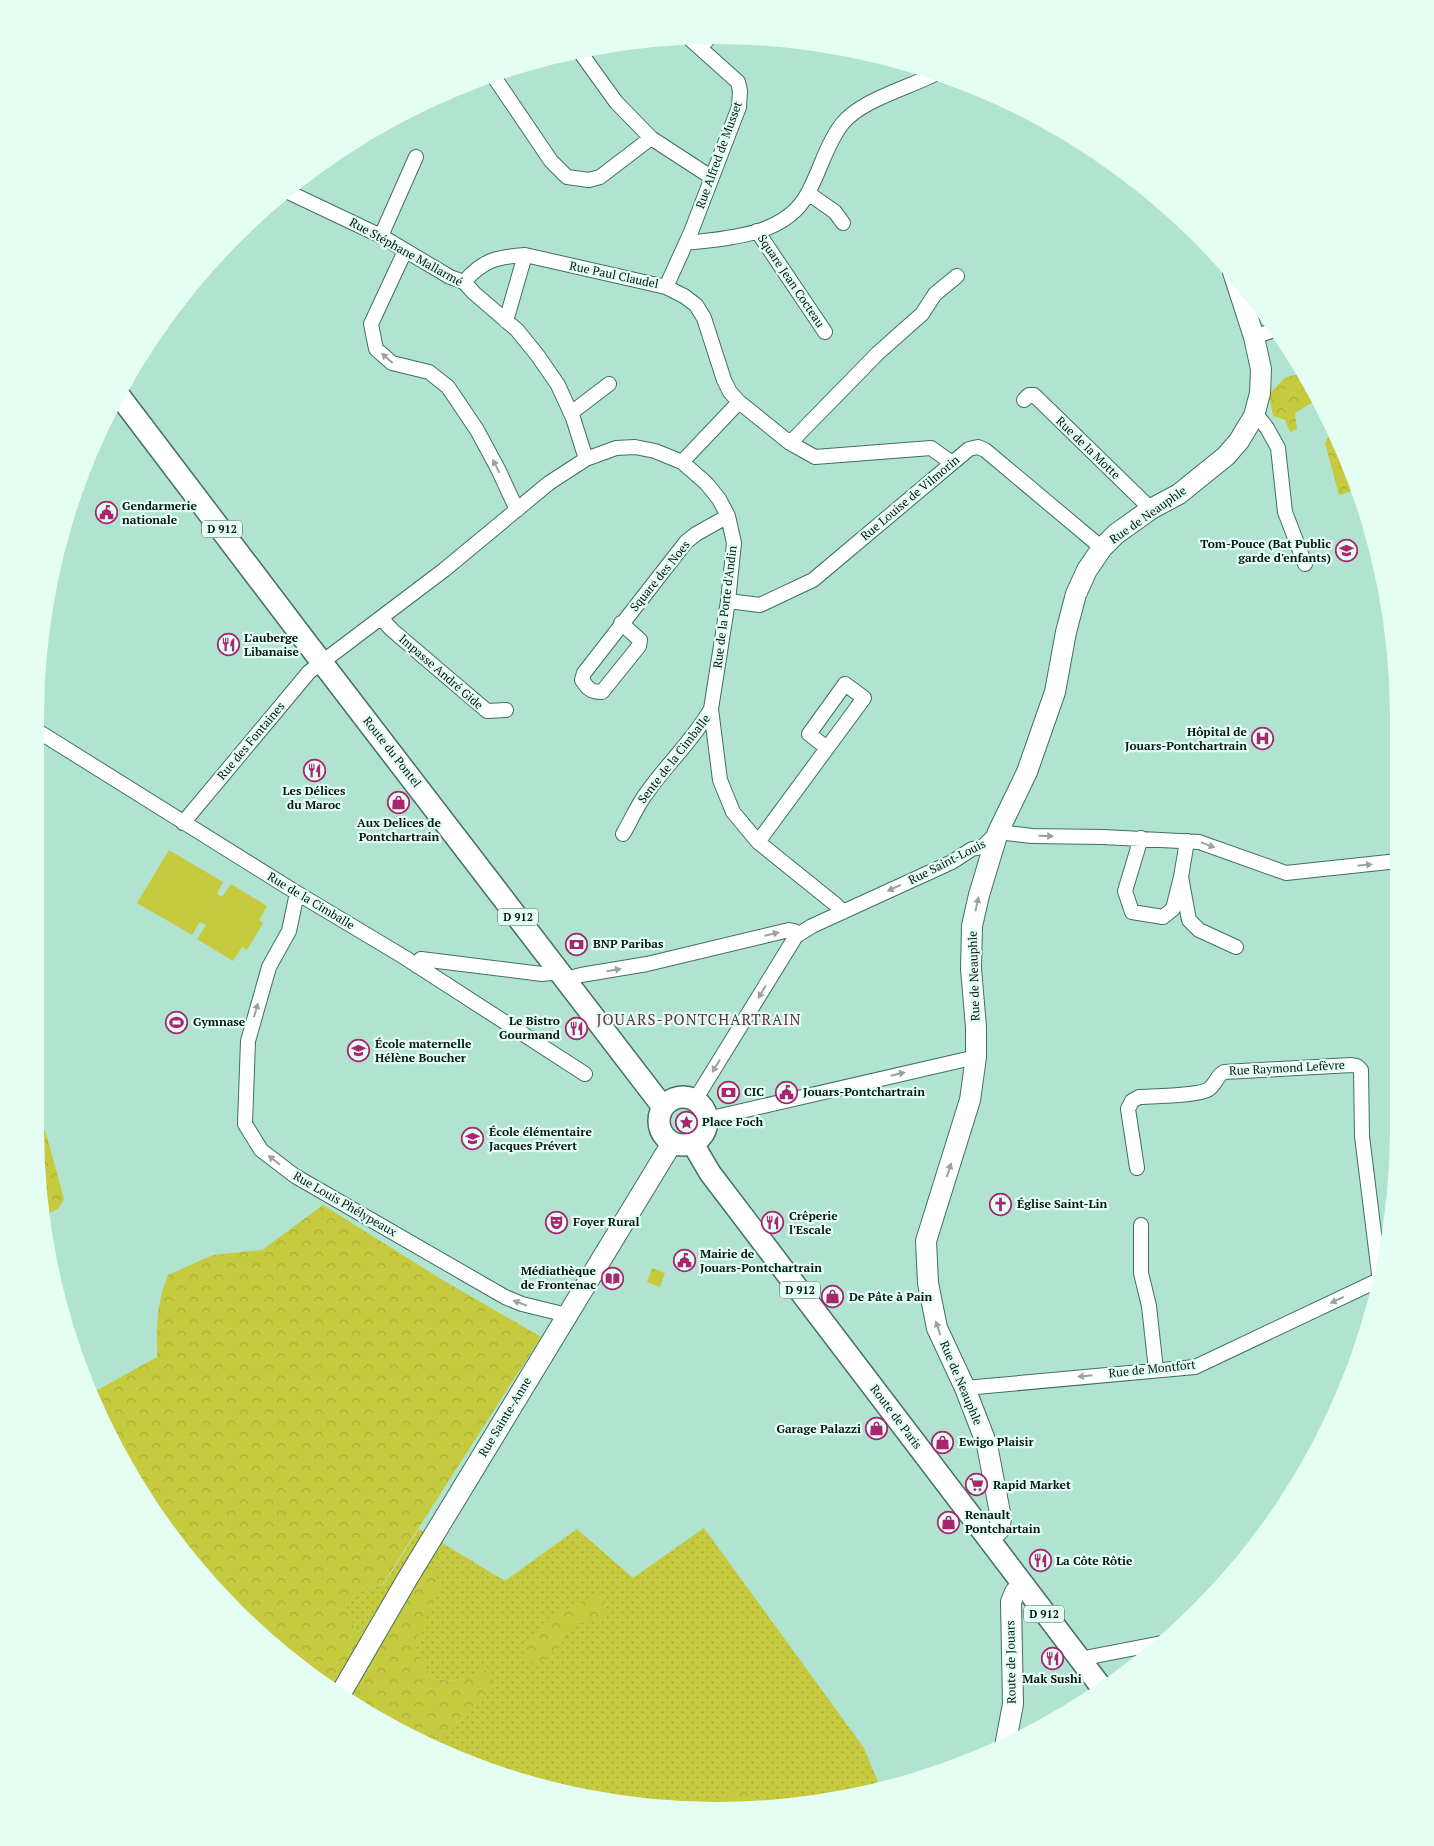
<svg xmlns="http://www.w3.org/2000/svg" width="1434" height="1846" font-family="'PT Serif',serif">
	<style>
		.grass { fill: url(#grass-dots) }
		.forest { fill: url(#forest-crowns) }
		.park { fill: url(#park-tufts) }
		.pitch { fill: #c6ca3e }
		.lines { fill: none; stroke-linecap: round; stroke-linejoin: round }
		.street-casing { stroke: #417061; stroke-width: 16 }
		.secondary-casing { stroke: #417061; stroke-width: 22 }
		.primary-casing { stroke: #417061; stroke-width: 24 }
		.street { stroke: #fff; stroke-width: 14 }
		.secondary { stroke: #fff; stroke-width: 20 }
		.primary { stroke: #fff; stroke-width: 21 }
		.oneway { fill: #9ba2a0 }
		.labels { text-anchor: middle; stroke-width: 4.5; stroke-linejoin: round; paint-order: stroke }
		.shield { fill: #e5fef4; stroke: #485c55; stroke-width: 1 }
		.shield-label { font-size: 11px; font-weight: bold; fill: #051711 }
		.street-label { font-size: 12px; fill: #051711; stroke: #e5fef4 }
		.poi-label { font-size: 12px; font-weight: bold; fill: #051711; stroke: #e5fef4; text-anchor: start }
		.quarter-label { font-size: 15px; letter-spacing: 1px; fill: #6a2a4a; stroke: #e5fef4 }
	</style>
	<defs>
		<pattern id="grass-dots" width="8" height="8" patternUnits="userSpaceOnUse" patternTransform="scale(1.25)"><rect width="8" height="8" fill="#c6ca3e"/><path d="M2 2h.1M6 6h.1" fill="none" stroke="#a9ad35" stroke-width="1.8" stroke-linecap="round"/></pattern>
		<pattern id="forest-crowns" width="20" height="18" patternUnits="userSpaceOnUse" patternTransform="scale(1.25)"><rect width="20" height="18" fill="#c6ca3e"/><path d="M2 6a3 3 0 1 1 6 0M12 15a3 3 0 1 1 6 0" fill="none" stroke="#a9ad35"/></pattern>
		<pattern id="park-tufts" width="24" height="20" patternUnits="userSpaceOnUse" patternTransform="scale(1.25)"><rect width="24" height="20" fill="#c6ca3e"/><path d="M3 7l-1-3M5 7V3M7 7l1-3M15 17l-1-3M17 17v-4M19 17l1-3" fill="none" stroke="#a9ad35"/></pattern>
	</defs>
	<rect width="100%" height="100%" fill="#b1e3d1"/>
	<path class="grass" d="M 704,1528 L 864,1748 L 881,1789 L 719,1811 L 711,1810 L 541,1788 L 430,1742 L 467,1716 L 488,1668 C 465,1680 458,1684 432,1678 L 416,1649 L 419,1633 L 381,1635 L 356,1631 L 346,1608 L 357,1590 L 383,1585 L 419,1529 L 505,1581 L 577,1529 L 633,1578 Z"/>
	<path class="forest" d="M 1306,373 L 1318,399 L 1295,413 L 1297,429 L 1290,432 L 1285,420 L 1273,416 L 1269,394 L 1286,377 Z
		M 1332,429 L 1359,489 L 1339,495 L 1325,443 Z
		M 35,1113 L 46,1133 L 64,1199 L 59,1208 L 46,1215 L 35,1129 Z
		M 323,1205 L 441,1279 L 541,1337 L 382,1585 L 357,1590 L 346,1608 L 356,1631 L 381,1635 L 423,1570 L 434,1571 L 440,1586 L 419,1633 L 416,1649 L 432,1678 C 458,1684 465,1680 488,1668 L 494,1676 L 489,1693 L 467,1716 L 430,1742 L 376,1720 L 351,1700 L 347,1694 L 332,1686 L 235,1611 L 127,1470 L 94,1392 L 157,1357 C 157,1325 156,1306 168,1275 L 213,1255 L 262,1250 Z
		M 593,1596 L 601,1596 L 606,1602 L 606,1611 L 599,1620 L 576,1625 L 561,1644 L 545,1660 L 531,1663 L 525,1656 L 525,1650 L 533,1636 L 557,1614 L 565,1609 L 577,1607 Z
		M 744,1789 L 748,1790 L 762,1805 L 723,1809 L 720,1807 C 722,1799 729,1797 733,1791 Z"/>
	<path class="park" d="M 652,1268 L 665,1273 L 660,1287 L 647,1282 Z"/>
	<path class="pitch" d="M 169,850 L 223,882 L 217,894 L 222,897 L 231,884 L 267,906 L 259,920 L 263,923 L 247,950 L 242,947 L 233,961 L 197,939 L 206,925 L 200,922 L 192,935 L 137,903 Z"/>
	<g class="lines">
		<defs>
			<path id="street" d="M 700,48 L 709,38
				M 580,52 L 616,102 L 651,138 L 711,177
				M 492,74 L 551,161 L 567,177 L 589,180 L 600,177 L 651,138
				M 286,191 L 381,236 L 450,277 L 464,282 L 474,293 L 517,330 L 538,356 L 558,385 L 573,418 L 586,459
				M 808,193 L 835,212 L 843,223
				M 757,231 L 825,332
				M 381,236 L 416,157
				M 686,243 C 728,238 786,236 808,193 C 820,171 826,145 842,124 C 861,100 908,88 935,74
				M 405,251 L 371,324 L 376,349 L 392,363 L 429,372 L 448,387 L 477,430 L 498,469 L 517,510
				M 464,282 C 483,260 496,257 525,255 L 666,287 L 684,296 L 696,305 L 704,318 L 724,380 L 730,392 L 739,402 L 790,443 L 815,457 L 931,448 L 952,463
				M 666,287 L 691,232 L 739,107 L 740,91 L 738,82 L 690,39
				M 506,321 L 525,255
				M 1254,337 L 1274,330
				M 1024,400 L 1029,395 L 1034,395 L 1151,509
				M 571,413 L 609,384
				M 1254,416 L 1260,419 L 1267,428 L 1278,448 L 1285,512 L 1305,564
				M 790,443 L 878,353 L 922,314 L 935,294 L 957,276
				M 682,462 L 739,402
				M 728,601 L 760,605 L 813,580 L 969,449 L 978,447 L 985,450 L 1102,548
				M 381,618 L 392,630 L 487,711 L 506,710
				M 621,623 L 640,640 L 639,646 L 602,692 C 591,692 588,689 582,680 L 584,673 L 686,542 L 696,534 L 728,516
				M 36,730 L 297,893 L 404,957 L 585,1074
				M 183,823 L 309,672 L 444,570 L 549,483 L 586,459 L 616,448 L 635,447 L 655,451 L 682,462 L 706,483 L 719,499 L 728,516 L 734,543 L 728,601 L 711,709 L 720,780 L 733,812 L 758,842 L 835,904 L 843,912
				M 623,834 C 632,819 637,805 648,791 C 668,763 694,739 711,709
				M 1141,838 L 1125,891 L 1132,912 L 1163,917 L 1173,909 L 1181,877
				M 1187,841 L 1181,877 L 1189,920 L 1199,930 L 1236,947
				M 758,842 L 864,698 L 845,684 L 809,734 L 827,748
				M 297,893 L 289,931 L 269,967 L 248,1041 L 245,1124 L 261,1150 L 295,1176 L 505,1297 L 522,1304 L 567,1315
				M 417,966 L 421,959 L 542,974 L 560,972
				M 566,979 L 581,975 L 647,964 L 789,930 L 794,931 L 796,936
				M 695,1100 L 796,936 L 812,926 L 952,862 L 972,849 L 982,847 L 998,832 L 1032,836 L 1103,837 L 1199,842 L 1286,873 L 1398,861
				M 707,1119 L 976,1057
				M 1137,1168 L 1128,1109 L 1132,1101 L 1139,1097 C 1154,1096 1199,1096 1209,1089 C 1216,1084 1217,1075 1224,1072 L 1352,1065 L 1357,1066 L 1361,1070 L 1362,1136 L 1380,1282
				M 1141,1225 L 1141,1273 L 1149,1306 L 1156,1370
				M 965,1388 L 1195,1367 L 1381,1279
				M 1079,1659 L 1167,1642"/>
			<path id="secondary" d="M 988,1539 L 999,1530 L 1001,1518 L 987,1445 L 965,1388 L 937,1328 L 928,1283 L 926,1241 L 970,1100 L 976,1057 L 976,1027 L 971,969 L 972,926 L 979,895 L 998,832 L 1027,772 L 1055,692 L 1066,632 L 1076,594 L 1087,570 L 1102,548 L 1116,534 L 1151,509 L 1179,494 L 1226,456 L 1239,441 L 1254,416 L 1260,393 L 1261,369 L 1254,337 L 1233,272
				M 341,1693 L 406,1581 L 672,1143
				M 1006,1741 L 1013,1704 L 1011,1602 L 1015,1592 L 1023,1586"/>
			<path id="primary" d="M 118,394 L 307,643 L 663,1107
				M659 1121a24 24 0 1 1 48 0a24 24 0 1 1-48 0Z
				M 693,1144 L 710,1173 L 1102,1688"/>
		</defs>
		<use href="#street" class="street-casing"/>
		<use href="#secondary" class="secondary-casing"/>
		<use href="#primary" class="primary-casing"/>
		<use href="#street" class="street"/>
		<use href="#secondary" class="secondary"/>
		<use href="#primary" class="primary"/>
	</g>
	<defs><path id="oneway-solid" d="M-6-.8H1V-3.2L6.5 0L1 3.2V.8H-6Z" transform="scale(1.25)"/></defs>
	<g class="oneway">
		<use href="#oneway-solid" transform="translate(387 358) rotate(-139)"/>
		<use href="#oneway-solid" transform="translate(496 466) rotate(-117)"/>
		<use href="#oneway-solid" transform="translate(1046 836) rotate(1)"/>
		<use href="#oneway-solid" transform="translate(1208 845) rotate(20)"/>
		<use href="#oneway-solid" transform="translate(1365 865) rotate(-6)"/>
		<use href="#oneway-solid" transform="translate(894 888) rotate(155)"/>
		<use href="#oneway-solid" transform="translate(977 904) rotate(-78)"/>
		<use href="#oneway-solid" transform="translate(772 934) rotate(-13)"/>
		<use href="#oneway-solid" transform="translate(614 970) rotate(-9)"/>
		<use href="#oneway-solid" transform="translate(762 992) rotate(121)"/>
		<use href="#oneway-solid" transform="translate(256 1010) rotate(-74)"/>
		<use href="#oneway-solid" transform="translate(716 1066) rotate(122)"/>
		<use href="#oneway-solid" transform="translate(898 1074) rotate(-13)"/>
		<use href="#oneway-solid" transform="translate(274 1160) rotate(-142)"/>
		<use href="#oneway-solid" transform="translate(949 1170) rotate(-72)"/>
		<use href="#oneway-solid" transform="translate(1337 1300) rotate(155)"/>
		<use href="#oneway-solid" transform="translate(520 1303) rotate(-160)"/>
		<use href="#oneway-solid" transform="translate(938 1328) rotate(-108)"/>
		<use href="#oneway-solid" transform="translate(1085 1376) rotate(174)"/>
	</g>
	<defs>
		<symbol id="civic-ring" viewBox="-11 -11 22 22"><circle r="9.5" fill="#e5fef4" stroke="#a92570" stroke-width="1.5"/><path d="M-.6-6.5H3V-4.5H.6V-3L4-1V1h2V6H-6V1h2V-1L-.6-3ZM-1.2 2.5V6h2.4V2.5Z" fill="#a92570"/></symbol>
		<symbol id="school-ring" viewBox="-11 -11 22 22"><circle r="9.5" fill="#e5fef4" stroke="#a92570" stroke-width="1.5"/><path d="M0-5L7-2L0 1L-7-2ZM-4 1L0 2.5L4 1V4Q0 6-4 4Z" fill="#a92570"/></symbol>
		<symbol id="restaurant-ring" viewBox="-11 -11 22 22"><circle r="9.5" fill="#e5fef4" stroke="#a92570" stroke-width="1.5"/><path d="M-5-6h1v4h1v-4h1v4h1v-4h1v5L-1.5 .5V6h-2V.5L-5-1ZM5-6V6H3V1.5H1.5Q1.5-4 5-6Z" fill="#a92570"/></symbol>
		<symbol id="hospital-ring" viewBox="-11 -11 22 22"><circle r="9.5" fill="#e5fef4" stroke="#a92570" stroke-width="1.5"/><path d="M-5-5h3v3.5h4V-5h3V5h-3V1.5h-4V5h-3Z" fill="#a92570"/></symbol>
		<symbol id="shop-ring" viewBox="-11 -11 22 22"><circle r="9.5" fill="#e5fef4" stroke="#a92570" stroke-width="1.5"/><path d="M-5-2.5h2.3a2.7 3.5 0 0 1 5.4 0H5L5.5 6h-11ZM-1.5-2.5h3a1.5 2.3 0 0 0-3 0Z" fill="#a92570"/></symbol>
		<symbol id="bank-ring" viewBox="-11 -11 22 22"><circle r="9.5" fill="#e5fef4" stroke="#a92570" stroke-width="1.5"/><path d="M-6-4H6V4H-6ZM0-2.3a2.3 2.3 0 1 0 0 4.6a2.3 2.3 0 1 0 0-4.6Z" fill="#a92570"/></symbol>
		<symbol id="stadium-ring" viewBox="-11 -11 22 22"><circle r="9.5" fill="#e5fef4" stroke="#a92570" stroke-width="1.5"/><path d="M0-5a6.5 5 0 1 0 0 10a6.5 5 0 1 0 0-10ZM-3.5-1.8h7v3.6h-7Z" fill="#a92570"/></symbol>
		<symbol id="sight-ring" viewBox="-11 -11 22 22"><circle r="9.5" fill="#e5fef4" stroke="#a92570" stroke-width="1.5"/><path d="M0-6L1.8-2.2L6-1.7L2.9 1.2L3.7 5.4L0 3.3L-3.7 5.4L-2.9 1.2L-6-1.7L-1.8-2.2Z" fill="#a92570"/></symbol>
		<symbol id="church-ring" viewBox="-11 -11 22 22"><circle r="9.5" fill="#e5fef4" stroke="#a92570" stroke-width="1.5"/><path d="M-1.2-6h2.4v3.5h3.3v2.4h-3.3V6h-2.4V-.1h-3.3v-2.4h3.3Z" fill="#a92570"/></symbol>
		<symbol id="theatre-ring" viewBox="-11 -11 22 22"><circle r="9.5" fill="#e5fef4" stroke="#a92570" stroke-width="1.5"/><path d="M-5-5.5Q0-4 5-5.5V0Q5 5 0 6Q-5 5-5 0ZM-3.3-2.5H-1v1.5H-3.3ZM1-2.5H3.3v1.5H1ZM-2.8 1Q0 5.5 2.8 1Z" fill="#a92570"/></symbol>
		<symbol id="library-ring" viewBox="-11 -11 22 22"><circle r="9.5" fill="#e5fef4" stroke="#a92570" stroke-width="1.5"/><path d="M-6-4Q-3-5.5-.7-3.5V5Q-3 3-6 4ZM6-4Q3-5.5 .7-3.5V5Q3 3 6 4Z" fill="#a92570"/></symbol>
		<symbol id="supermarket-ring" viewBox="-11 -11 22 22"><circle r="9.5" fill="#e5fef4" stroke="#a92570" stroke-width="1.5"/><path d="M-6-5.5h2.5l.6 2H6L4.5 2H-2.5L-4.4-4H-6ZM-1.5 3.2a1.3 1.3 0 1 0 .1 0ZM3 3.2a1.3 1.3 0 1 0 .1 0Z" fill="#a92570"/></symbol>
	</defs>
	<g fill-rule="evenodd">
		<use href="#civic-ring" x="94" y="500" width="25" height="25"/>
		<use href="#school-ring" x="1334" y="538" width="25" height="25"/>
		<use href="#restaurant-ring" x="216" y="632" width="25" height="25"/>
		<use href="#hospital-ring" x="1250" y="726" width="25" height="25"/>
		<use href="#restaurant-ring" x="302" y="758" width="25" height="25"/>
		<use href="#shop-ring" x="386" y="790" width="25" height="25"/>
		<use href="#bank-ring" x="564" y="932" width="25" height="25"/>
		<use href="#stadium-ring" x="164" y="1010" width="25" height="25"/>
		<use href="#restaurant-ring" x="564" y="1016" width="25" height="25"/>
		<use href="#school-ring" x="346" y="1038" width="25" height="25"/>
		<use href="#bank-ring" x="716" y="1080" width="25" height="25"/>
		<use href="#civic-ring" x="774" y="1080" width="25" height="25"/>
		<use href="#sight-ring" x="674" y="1110" width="25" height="25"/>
		<use href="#school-ring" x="460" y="1126" width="25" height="25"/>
		<use href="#church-ring" x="988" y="1192" width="25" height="25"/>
		<use href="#theatre-ring" x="544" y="1210" width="25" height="25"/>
		<use href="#restaurant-ring" x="760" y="1210" width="25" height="25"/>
		<use href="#civic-ring" x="672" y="1248" width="25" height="25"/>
		<use href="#library-ring" x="600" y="1266" width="25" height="25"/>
		<use href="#shop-ring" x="820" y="1284" width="25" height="25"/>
		<use href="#shop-ring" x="864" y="1416" width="25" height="25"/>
		<use href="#shop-ring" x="930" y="1430" width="25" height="25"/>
		<use href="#supermarket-ring" x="964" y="1472" width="25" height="25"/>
		<use href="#shop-ring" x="936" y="1510" width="25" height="25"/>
		<use href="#restaurant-ring" x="1028" y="1548" width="25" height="25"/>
		<use href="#restaurant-ring" x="1040" y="1646" width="25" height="25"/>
	</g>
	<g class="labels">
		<g class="shield">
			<rect x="202" y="520.5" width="40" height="17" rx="4"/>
			<rect x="498" y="908.5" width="40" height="17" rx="4"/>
			<rect x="780" y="1281.5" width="40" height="17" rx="4"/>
			<rect x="1024" y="1605.5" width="40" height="17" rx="4"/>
		</g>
		<g class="shield-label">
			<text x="222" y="533">D 912</text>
			<text x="518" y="921">D 912</text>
			<text x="800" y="1294">D 912</text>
			<text x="1044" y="1618">D 912</text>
		</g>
		<g class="street-label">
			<text transform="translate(719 155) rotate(-70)" y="4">Rue Alfred de Musset</text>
			<text transform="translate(406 252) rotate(29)" y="4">Rue Stéphane Mallarmé</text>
			<text transform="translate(614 275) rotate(12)" y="4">Rue Paul Claudel</text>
			<text transform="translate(791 281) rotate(56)" y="4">Square Jean Cocteau</text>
			<text transform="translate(1088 448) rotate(44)" y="4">Rue de la Motte</text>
			<text transform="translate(910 498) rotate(-40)" y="4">Rue Louise de Vilmorin</text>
			<text transform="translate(1148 515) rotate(-35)" y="4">Rue de Neauphle</text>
			<text transform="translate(660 576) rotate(-51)" y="4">Square des Noes</text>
			<text transform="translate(725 607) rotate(-83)" y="4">Rue de la Porte d'Andin</text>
			<text transform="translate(441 672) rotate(41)" y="4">Impasse André Gide</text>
			<text transform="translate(251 741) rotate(-50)" y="4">Rue des Fontaines</text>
			<text transform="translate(392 752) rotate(52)" y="4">Route du Pontel</text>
			<text transform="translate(674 759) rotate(-52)" y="4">Sente de la Cimballe</text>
			<text transform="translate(947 862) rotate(-27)" y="4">Rue Saint-Louis</text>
			<text transform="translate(311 901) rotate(31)" y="4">Rue de la Cimballe</text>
			<text transform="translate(974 976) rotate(-92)" y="4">Rue de Neauphle</text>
			<text transform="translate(1287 1068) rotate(-3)" y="4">Rue Raymond Lefèvre</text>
			<text transform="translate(345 1204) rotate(30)" y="4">Rue Louis Phélypeaux</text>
			<text transform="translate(1152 1369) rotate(-6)" y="4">Rue de Montfort</text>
			<text transform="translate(961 1383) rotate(67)" y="4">Rue de Neauphle</text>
			<text transform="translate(505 1417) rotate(-59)" y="4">Rue Sainte-Anne</text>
			<text transform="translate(896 1417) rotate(53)" y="4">Route de Paris</text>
			<text transform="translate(1011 1662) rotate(-91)" y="4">Route de Jouars</text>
		</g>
		<g class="poi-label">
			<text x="122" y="510">Gendarmerie<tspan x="122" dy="14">nationale</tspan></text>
			<text x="1331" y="548" text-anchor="end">Tom-Pouce (Bat Public<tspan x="1331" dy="14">garde d'enfants)</tspan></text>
			<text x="244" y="642">L'auberge<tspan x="244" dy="14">Libanaise</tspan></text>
			<text x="1247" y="736" text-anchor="end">Hôpital de<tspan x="1247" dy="14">Jouars-Pontchartrain</tspan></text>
			<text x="314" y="795" text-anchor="middle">Les Délices<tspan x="314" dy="14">du Maroc</tspan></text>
			<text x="399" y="827" text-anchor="middle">Aux Delices de<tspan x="399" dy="14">Pontchartrain</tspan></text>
			<text x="593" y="948">BNP Paribas</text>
			<text x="560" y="1025" text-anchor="end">Le Bistro<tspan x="560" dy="14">Gourmand</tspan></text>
			<text x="193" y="1026">Gymnase</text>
			<text x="375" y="1048">École maternelle<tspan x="375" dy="14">Hélène Boucher</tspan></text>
			<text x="744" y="1096">CIC</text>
			<text x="803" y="1096">Jouars-Pontchartrain</text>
			<text x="702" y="1126">Place Foch</text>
			<text x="489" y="1136">École élémentaire<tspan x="489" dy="14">Jacques Prévert</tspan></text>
			<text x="1017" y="1208">Église Saint-Lin</text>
			<text x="789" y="1220">Crêperie<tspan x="789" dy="14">l'Escale</tspan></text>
			<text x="573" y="1226">Foyer Rural</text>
			<text x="700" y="1258">Mairie de<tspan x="700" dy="14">Jouars-Pontchartrain</tspan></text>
			<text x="596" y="1275" text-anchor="end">Médiathèque<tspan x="596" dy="14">de Frontenac</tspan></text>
			<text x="849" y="1301">De Pâte à Pain</text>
			<text x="861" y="1433" text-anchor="end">Garage Palazzi</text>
			<text x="959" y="1446">Ewigo Plaisir</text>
			<text x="993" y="1489">Rapid Market</text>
			<text x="965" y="1519">Renault<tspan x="965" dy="14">Pontchartain</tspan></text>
			<text x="1056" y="1565">La Côte Rôtie</text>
			<text x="1052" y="1683" text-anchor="middle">Mak Sushi</text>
		</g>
		<g class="quarter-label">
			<text x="699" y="1025">JOUARS-PONTCHARTRAIN</text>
		</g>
	</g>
	<path d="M0 0H1434V1846H0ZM717 44H717A673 673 0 0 1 1390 717V1129A673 673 0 0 1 717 1802H717A673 673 0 0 1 44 1129V717A673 673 0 0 1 717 44Z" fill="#e5fef4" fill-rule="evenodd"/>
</svg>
